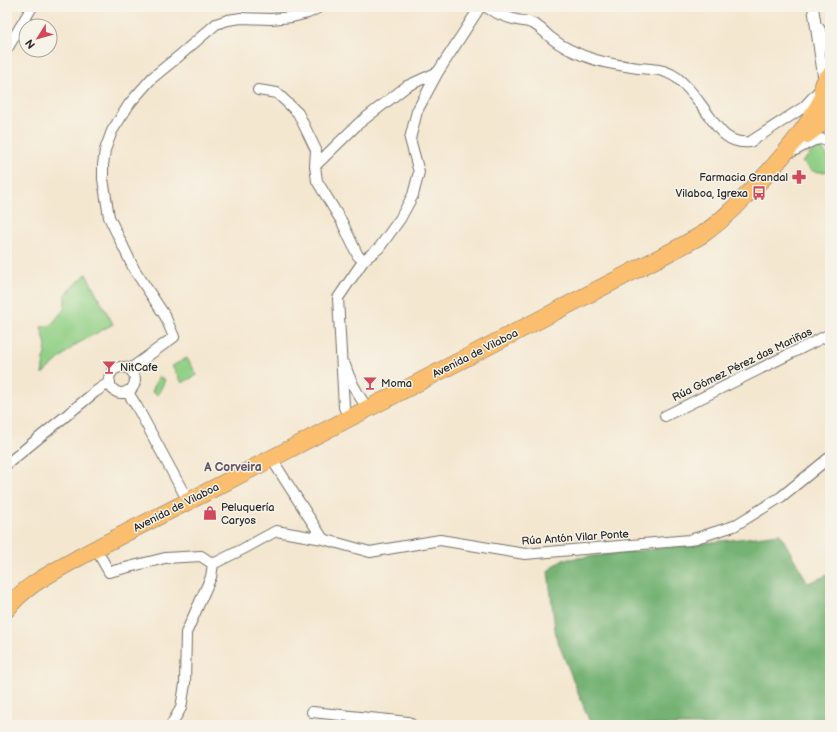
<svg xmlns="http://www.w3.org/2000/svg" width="837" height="732" font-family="'Balsamiq Sans',sans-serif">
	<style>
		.green { fill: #91d086; stroke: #5e7e58 }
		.forest { fill: #74b273; stroke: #506e4f }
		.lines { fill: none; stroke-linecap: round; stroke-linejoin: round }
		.minor-casing { stroke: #716d65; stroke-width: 12 }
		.trunk-casing { stroke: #716d65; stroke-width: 18 }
		.minor { stroke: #fff; stroke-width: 10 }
		.trunk { stroke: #fbbe6e; stroke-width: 17 }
		.labels { text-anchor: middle; stroke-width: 3; stroke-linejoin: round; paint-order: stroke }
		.poi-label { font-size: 11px; fill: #2b2b2b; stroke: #f7f3e8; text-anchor: start }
		.street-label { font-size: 11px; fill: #2b2b2b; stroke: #f7f3e8 }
		.neighbourhood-label { font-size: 12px; font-weight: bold; fill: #655a69; stroke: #f7f3e8 }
	</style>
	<rect width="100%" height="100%" fill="#f7f3e8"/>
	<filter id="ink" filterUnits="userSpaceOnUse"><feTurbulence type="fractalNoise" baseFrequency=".025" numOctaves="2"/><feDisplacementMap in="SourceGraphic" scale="8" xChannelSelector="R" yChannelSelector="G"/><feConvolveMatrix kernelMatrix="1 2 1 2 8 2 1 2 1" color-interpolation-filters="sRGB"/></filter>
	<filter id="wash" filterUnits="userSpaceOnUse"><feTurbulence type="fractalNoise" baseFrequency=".012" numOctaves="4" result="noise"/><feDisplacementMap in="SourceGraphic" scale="16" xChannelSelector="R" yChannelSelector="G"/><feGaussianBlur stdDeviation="0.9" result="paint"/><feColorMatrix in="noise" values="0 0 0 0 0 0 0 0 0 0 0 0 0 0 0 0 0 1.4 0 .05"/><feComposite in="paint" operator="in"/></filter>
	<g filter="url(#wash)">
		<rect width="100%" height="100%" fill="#f4e7d0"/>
		<path class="green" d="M 819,147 C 828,152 829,161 830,171 C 814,173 813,173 802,162 L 816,148 Z
			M 86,274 L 113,324 L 75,345 L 42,374 L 46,345 L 41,327 L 51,325 L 65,308 L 65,295 Z
			M 187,358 L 197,375 L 182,383 L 172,366 Z
			M 158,377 L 165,380 L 158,395 L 152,392 Z"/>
		<path class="forest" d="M 780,534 L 808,583 L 830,574 L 830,725 L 591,725 L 556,637 L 548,571 L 561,560 Z"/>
	</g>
	<g filter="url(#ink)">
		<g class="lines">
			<defs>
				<path id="minor" d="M 486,7 C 495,13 505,17 517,20 C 521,21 527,21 531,23 C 540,26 544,32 550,37 C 563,48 580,55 596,60 C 610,64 624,66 638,68 C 652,69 664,69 676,77 C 686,85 695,96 702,106 C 716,124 724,145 750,142 L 804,107 L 823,86
					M 813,7 L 824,82
					M 819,28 L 830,49
					M 7,49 L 32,7
					M 258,90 L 277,93 L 298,113 L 316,150 L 315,166 L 317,181 L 342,222 L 358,256 L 364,260
					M 788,153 C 803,149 814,134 830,141
					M 315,166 L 358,124 L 407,86 L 438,72
					M 345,365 C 350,382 358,395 368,409
					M109 380a13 13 0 1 1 26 0a13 13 0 1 1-26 0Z
					M 130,369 L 174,337 L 165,316 L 134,269 L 109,217 L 103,179 L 103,165 L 105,150 L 112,131 L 130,103 L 152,78 L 179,56 L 216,24 L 228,20 L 241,18 L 271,19 L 292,17 L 308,13 L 320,7
					M 127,391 L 137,407 L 188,501
					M 665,416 L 830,334
					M 349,419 L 344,407 L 338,298 L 364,260 L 379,248 L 400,219 L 413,195 L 419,172 L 410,139 L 417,111 L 438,72 L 480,7
					M 271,458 L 323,539
					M 7,464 L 95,392 L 110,382
					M 96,549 L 109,572 L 165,558 L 201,556 L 213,564 L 211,577 L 186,633 L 185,684 L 181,708 L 171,725
					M 213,564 L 243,549 L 276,531 L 323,539 L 370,552 L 440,540 L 525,554 L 690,540 L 734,526 L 781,497 L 830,457
					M 312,712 L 408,722 L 412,725"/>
				<path id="trunk" d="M 829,108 C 820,98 820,84 830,75
					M 806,135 L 830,117
					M 7,609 C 25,585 52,573 78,558 C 117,537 157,517 197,497 C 357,414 517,331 676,249 C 685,244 695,239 703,234 C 726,218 745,197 764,177 C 786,153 807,128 823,98"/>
			</defs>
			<use href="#minor" class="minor-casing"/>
			<use href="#trunk" class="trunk-casing"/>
			<use href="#minor" class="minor"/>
			<use href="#trunk" class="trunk"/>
		</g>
	</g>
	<defs>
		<symbol id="pharmacy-bare" viewBox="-9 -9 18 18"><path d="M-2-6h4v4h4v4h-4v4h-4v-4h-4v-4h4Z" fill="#d1495b" stroke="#f7f3e8" stroke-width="2.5" paint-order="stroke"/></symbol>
		<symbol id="bus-bare" viewBox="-9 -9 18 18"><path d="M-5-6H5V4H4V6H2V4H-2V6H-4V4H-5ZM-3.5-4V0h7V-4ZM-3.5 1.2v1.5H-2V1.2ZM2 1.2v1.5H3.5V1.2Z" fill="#d1495b" stroke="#f7f3e8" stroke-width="2.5" paint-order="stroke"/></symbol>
		<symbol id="bar-bare" viewBox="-9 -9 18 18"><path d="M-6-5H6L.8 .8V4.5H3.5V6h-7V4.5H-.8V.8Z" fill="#d1495b" stroke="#f7f3e8" stroke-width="2.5" paint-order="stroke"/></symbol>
		<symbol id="shop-bare" viewBox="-9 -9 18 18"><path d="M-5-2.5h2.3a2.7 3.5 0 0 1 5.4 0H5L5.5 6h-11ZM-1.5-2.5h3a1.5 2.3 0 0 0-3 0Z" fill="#d1495b" stroke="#f7f3e8" stroke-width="2.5" paint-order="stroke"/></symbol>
	</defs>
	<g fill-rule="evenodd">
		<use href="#pharmacy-bare" x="789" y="167" width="20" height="20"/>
		<use href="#bus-bare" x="749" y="183" width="20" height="20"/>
		<use href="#bar-bare" x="99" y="357" width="20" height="20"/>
		<use href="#bar-bare" x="360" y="373" width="20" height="20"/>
		<use href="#shop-bare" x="200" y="503" width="20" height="20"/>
	</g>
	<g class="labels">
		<g class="poi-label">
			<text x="788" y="181" text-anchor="end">Farmacia Grandal</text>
			<text x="748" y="197" text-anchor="end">Vilaboa, Igrexa</text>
			<text x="120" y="371">NitCafe</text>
			<text x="381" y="387">Moma</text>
			<text x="221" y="511">Peluquería<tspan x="221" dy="13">Caryos</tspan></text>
		</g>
		<g class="street-label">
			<text transform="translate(475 353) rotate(-27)" y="4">Avenida de Vilaboa</text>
			<text transform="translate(742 364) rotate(-26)" y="4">Rúa Gómez Pérez das Mariñas</text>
			<text transform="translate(176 507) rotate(-27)" y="4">Avenida de Vilaboa</text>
			<text transform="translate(575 537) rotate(-4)" y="4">Rúa Antón Vilar Ponte</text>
		</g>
		<g class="neighbourhood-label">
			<text x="233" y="471">A Corveira</text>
		</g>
	</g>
	<rect width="837" height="732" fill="none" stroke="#f7f3e8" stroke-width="24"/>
	<g transform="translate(38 38) rotate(233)"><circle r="19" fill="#f7f3e8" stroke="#a5a39c"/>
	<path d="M0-3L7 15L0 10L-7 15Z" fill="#d1495b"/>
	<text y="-6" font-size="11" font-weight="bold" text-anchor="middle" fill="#2b2b2b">N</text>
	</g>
</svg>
